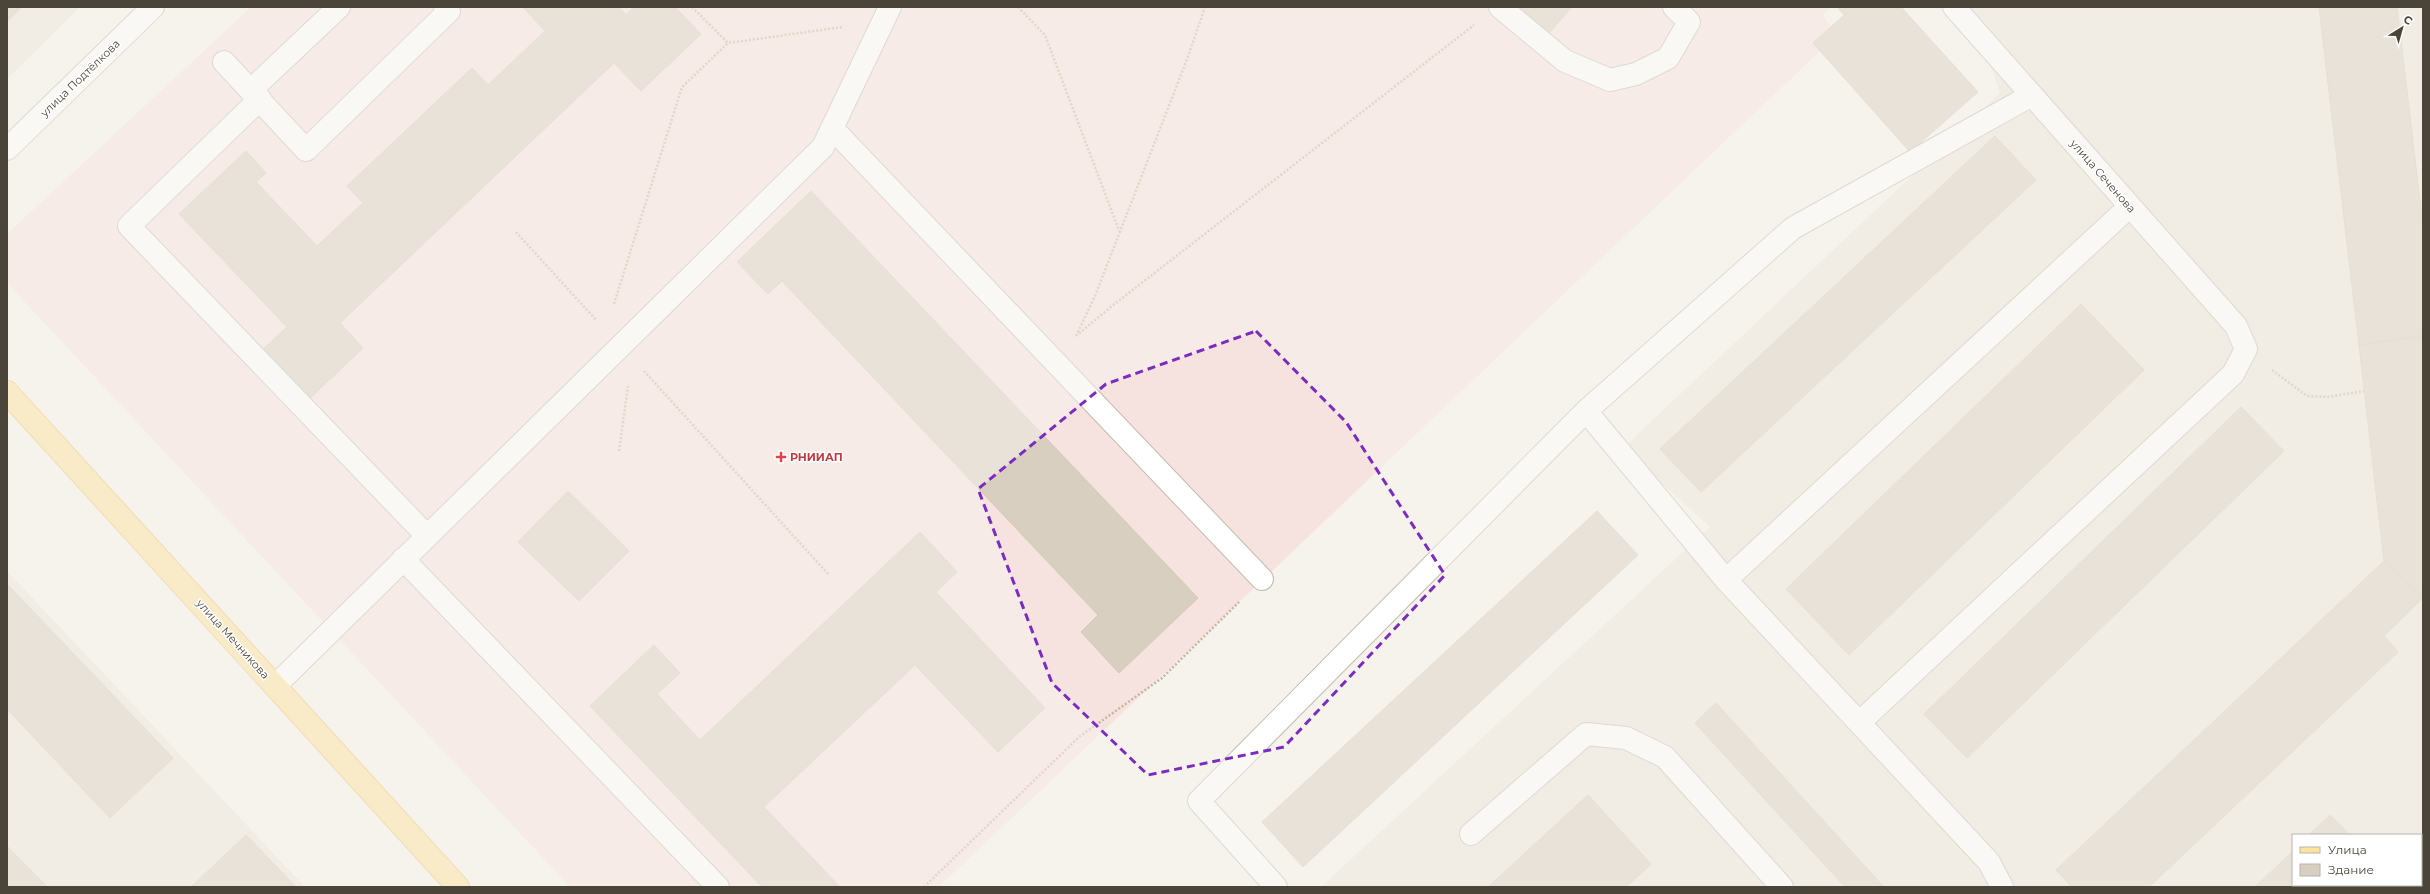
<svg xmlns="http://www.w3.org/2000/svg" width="2430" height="894" font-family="Montserrat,sans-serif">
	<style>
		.residential { fill: #eae5da; fill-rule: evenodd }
		.medical { fill: #f6e3e0 }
		.building { fill: #d8cfc1; stroke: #d3c7b4 }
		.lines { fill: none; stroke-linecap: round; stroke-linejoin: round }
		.minor-casing { stroke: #c2bbae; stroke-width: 24 }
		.major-casing { stroke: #e6c16a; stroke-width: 24 }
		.path { stroke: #c4b79f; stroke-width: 2.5; stroke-dasharray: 2 2; stroke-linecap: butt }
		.minor { stroke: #fff; stroke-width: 22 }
		.major { stroke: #ffe39c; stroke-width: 22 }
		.marked { fill: none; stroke: #7b2cbf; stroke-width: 3; stroke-dasharray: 8 5; stroke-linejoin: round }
		.health-dot { fill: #e0444e; stroke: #fff; stroke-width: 1.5 }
		.labels { text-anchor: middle; stroke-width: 3; stroke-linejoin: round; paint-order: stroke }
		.street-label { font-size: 11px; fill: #4b4439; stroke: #fff }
		.health-label { font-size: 11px; font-weight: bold; fill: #be3a42; stroke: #fff; text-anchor: start }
	</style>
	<rect width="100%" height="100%" fill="#f6f3ec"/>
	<path class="residential" d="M 7,7 L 80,7 L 7,79 Z
		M 1971,7 L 2423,7 L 2423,887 L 1321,887 L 1710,527 L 1623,448 L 2000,93 ZM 2293,835 L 2421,835 L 2421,885 L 2293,885 Z
		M 7,571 L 305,887 L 47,887 L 7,846 Z"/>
	<path class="medical" d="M 251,7 L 1831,7 L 1823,15 L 1837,35 L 939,887 L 570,887 L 7,283 L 7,234 Z"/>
	<path class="building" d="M 7,7 L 22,7 L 7,22 Z
		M 523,7 L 619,7 L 626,15 L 634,7 L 675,7 L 701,34 L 641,91 L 614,63 L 340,323 L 363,348 L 306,402 L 259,353 L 287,327 L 179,214 L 246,151 L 266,173 L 256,182 L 317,246 L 363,203 L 347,186 L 472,68 L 488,85 L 545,31 Z
		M 1519,7 L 1572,7 L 1549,33 Z
		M 1837,7 L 1853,7 L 1844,15 Z
		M 1853,7 L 1901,7 L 1978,92 L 1910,152 L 1813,43 Z
		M 2319,7 L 2397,7 L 2423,226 L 2423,336 L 2359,345 Z
		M 1995,136 L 2036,180 L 1701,492 L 1660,449 Z
		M 811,191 L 1198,598 L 1119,673 L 1081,632 L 1098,615 L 782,281 L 768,294 L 737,262 Z
		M 2081,304 L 2144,370 L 1849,655 L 1786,589 Z
		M 2423,336 L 2423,598 L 2384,561 L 2359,345 Z
		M 2241,407 L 2284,451 L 1967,758 L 1924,714 Z
		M 568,491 L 629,551 L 579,601 L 518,542 Z
		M 1597,511 L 1638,555 L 1303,867 L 1262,822 Z
		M 920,532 L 957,572 L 936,592 L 1045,708 L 998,752 L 915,665 L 764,807 L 840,887 L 762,887 L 590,706 L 654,645 L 680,673 L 657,694 L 700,740 Z
		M 2384,561 L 2423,598 L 2384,636 L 2398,652 L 2149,887 L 2072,887 L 2056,870 Z
		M 7,584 L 173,758 L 110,818 L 7,709 Z
		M 1716,703 L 1884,887 L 1845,887 L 1695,723 Z
		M 1588,795 L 1651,864 L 1626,887 L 1488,887 Z
		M 2330,815 L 2350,835 L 2309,835 Z
		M 246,835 L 296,887 L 191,887 Z
		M 7,846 L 47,887 L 7,887 Z
		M 2293,851 L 2293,885 L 2347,885 L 2345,887 L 2255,887 Z"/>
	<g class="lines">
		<defs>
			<path id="minor" d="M 1500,7 L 1565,61 L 1610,80 L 1636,74 L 1668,58 L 1689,22 L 1674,7
				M 224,62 L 306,150 L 449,11 L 445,7
				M 251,90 L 339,7
				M 260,99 L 129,226 L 427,536
				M 832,128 L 1262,579
				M 7,149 L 153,7
				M 1586,411 L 1726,580 L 1989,862 L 2002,887
				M 403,559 L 718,887
				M 1726,580 L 2129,207
				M 275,686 L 823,147 L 890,7
				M 1860,722 L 2233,374 L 2246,349 L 2236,326 L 1954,7
				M 1471,834 L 1586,734 L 1626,738 L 1665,757 L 1782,887
				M 1276,887 L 1199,801 L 1586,411 L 1793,228 L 2032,95"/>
			<path id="major" d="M 7,392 L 458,887"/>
		</defs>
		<use href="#minor" class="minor-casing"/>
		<use href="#major" class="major-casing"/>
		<path class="path" d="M 692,7 L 728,43 L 843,27
			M 1018,7 L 1045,35 L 1120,233
			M 516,232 L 597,321
			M 614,304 L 682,87 L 728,43
			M 1076,336 L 1112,306 L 1474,25
			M 1076,336 L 1095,296 L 1186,62 L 1205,7
			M 2272,370 L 2307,396 L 2327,397 L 2364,391
			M 644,371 L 829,575
			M 619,451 L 628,386
			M 924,887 L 1079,737 L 1162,678 L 1239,602"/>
		<use href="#minor" class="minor"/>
		<use href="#major" class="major"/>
	</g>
	<path d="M0 0H2430V894H0ZM 1256,331 L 1346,422 L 1445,575 L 1284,747 L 1148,775 L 1052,683 L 978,489 L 1106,384 Z" fill="#f6f3ec" fill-opacity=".55" fill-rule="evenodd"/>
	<path class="marked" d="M 1256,331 L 1346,422 L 1445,575 L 1284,747 L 1148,775 L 1052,683 L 978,489 L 1106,384 Z"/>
	<path class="health-dot" d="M779 451h4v4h4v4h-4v4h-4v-4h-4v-4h4z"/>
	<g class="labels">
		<g class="street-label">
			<text transform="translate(80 78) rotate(-44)" y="4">улица Подтёлкова</text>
			<text transform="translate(2103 176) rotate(49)" y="4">улица Сеченова</text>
			<text transform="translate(233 639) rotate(48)" y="4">улица Мечникова</text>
		</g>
		<g class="health-label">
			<text x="790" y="461">РНИИАП</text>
		</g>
	</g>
	<rect width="2430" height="894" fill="none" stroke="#4b4439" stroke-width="16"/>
	<rect x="2292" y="834" width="130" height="52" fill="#ffffff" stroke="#b7b4b0"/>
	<rect x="2300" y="847" width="20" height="6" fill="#ffe39c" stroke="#b7b4b0"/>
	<text x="2328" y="854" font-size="12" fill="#4b4439">Улица</text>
	<rect x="2300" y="864" width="20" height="12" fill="#d8cfc1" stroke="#b7b4b0"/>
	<text x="2328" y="874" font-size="12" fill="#4b4439">Здание</text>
	<g transform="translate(2402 28) rotate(37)" stroke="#ffffff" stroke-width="3" paint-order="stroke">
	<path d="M0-3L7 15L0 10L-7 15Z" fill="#4b4439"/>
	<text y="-6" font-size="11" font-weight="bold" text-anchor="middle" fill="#4b4439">С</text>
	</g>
</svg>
